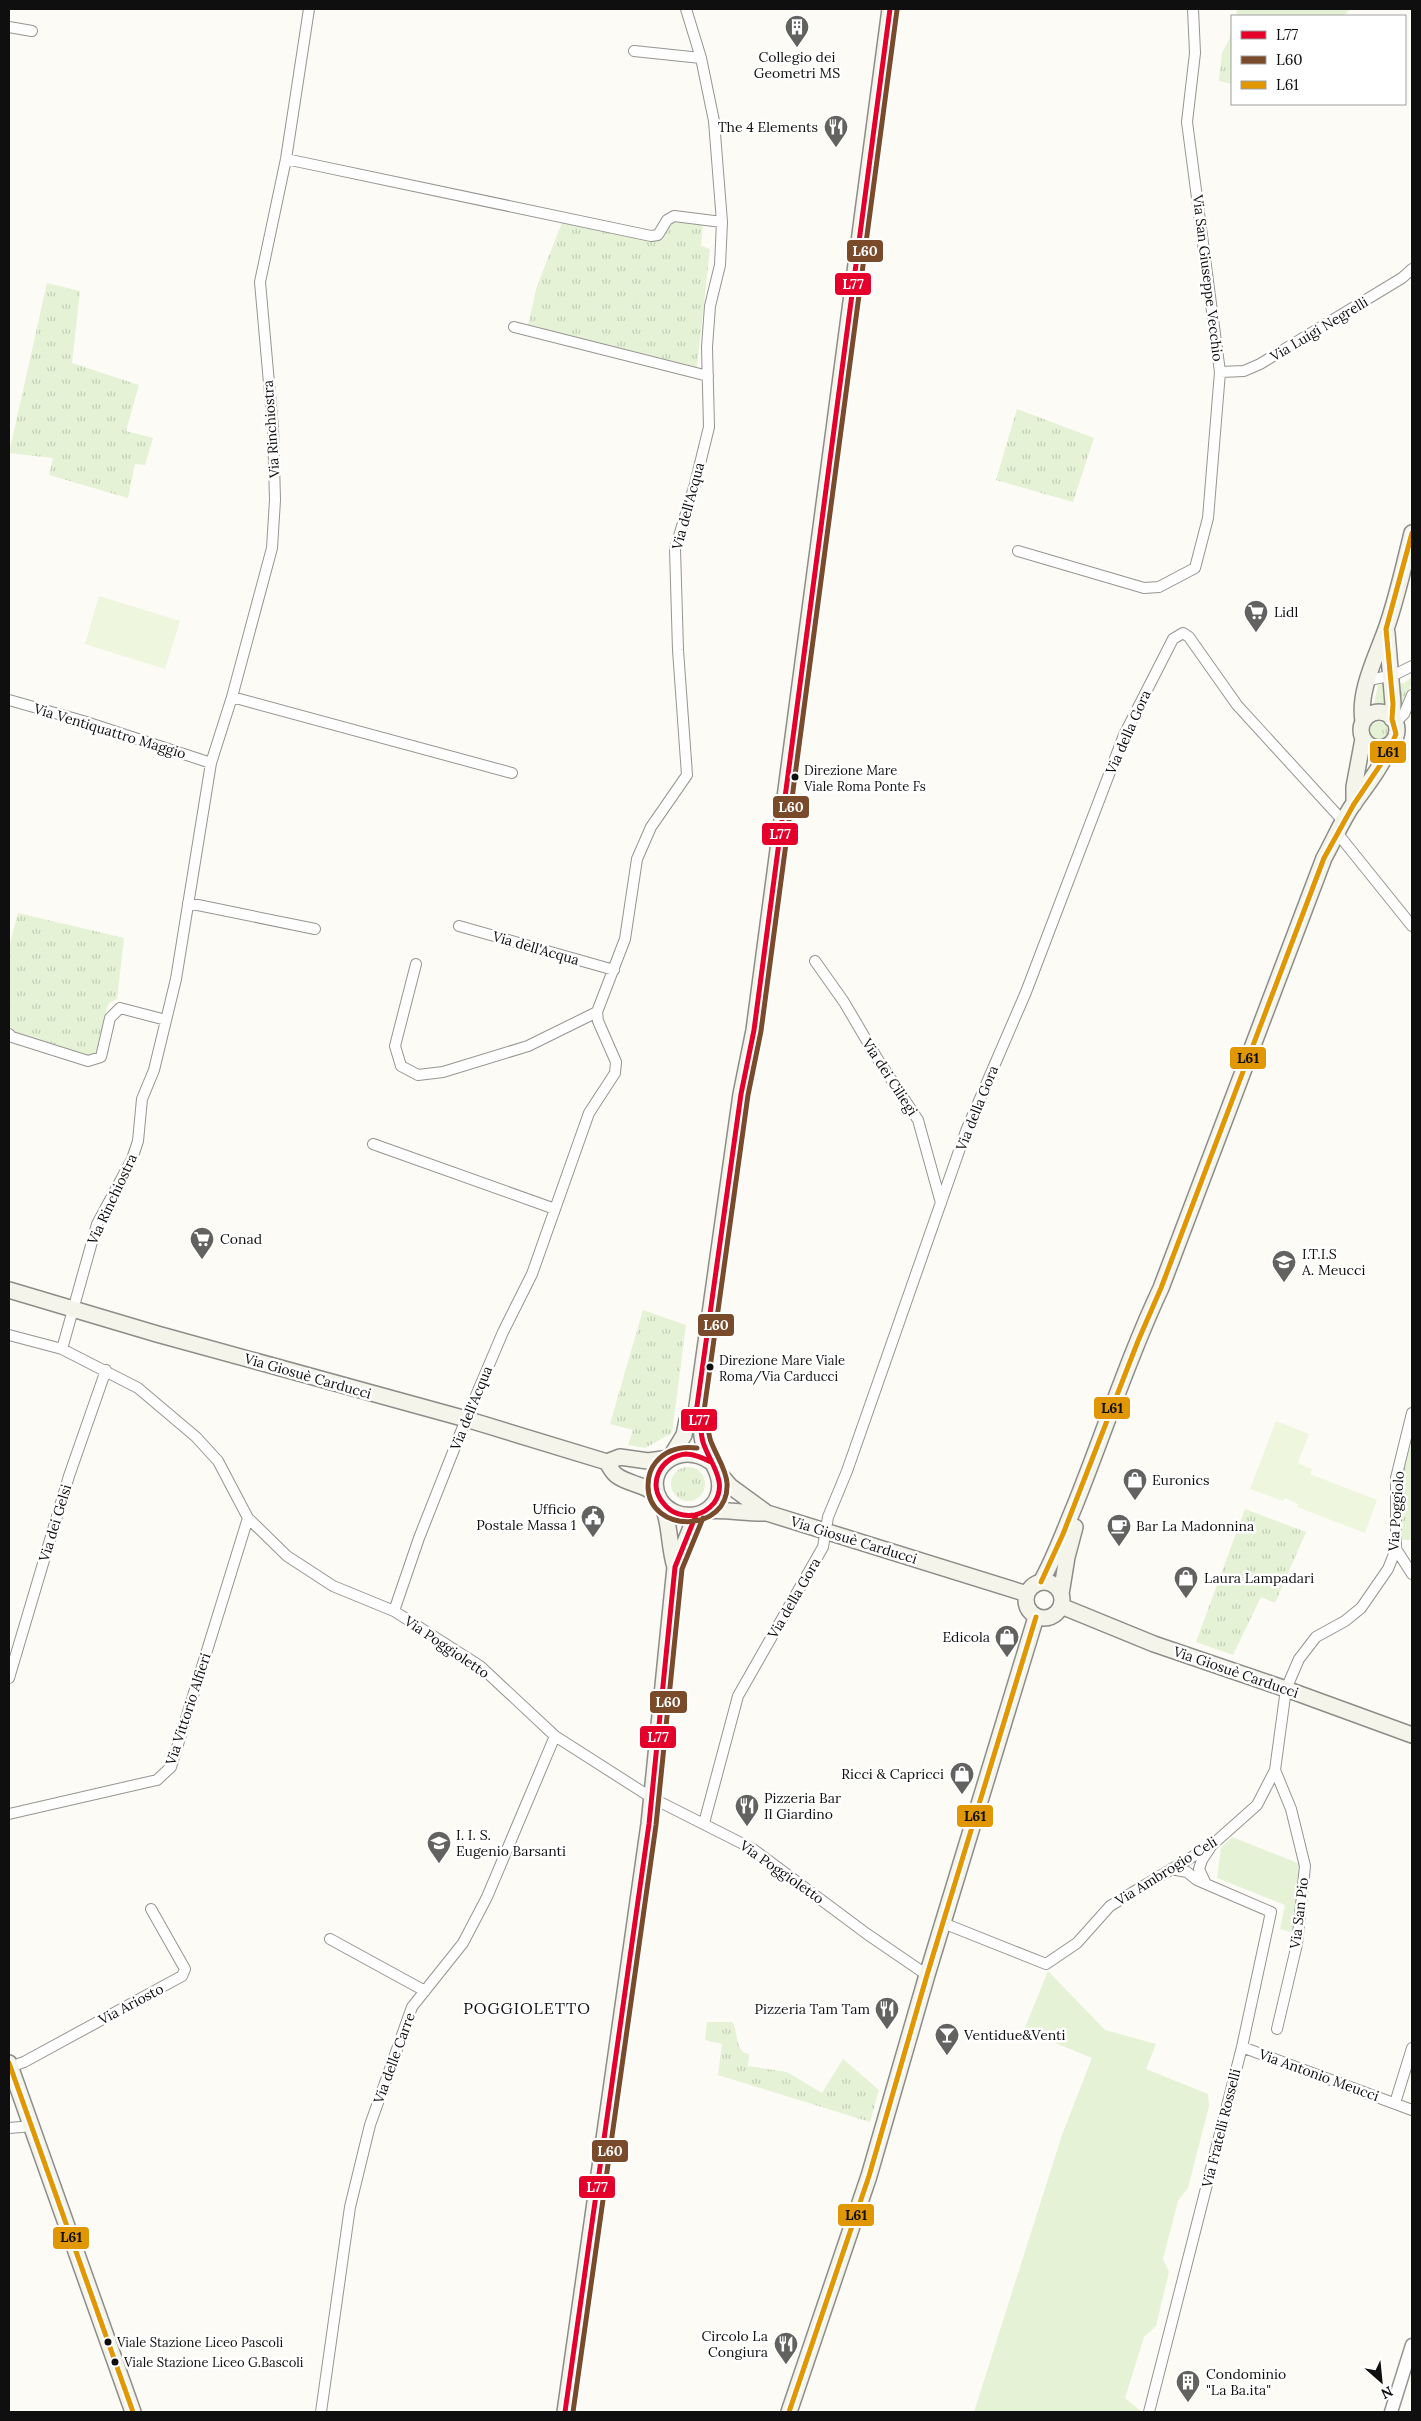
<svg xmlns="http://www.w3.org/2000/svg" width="1421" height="2421" font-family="Lora,serif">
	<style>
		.grass { fill: url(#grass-tufts) }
		.park { fill: #e5f2d5 }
		.pitch { fill: #eff6de }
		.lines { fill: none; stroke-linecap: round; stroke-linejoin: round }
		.minor-casing { stroke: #969593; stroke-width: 12 }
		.tertiary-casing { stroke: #969593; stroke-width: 15 }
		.secondary-casing { stroke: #8c8c89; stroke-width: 18 }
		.minor { stroke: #fffefe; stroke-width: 10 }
		.tertiary { stroke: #fffefe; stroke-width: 12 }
		.secondary { stroke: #f5f4eb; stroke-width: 15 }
		.bus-1-casing { stroke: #fff; stroke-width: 9 }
		.bus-2-casing { stroke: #fff; stroke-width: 9 }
		.bus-3-casing { stroke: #fff; stroke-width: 9 }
		.bus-1 { stroke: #e4002b; stroke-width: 5 }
		.bus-2 { stroke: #7a4b2a; stroke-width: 5 }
		.bus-3 { stroke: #e09702; stroke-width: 5 }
		.bus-dot { fill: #0f0f0f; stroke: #fff; stroke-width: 2 }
		.labels { text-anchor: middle; stroke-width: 5; stroke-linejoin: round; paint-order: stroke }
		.bus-label { font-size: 13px; fill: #0f0f0f; stroke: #fff; text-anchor: start }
		.poi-label { font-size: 14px; fill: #0f0f0f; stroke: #fff; text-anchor: start }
		.street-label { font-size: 14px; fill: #0f0f0f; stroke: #fff }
		.quarter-label { font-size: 16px; letter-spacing: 1px; fill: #0f0f0f; stroke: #fff }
		.line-badge { stroke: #fff; stroke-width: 2 }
		.badge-label { font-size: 14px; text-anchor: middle; font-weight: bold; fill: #fff }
		.pale-badge-label { font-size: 14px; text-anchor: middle; font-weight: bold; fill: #111 }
	</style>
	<defs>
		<pattern id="grass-tufts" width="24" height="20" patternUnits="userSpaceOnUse" patternTransform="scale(1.25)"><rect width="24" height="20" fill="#e5f2d5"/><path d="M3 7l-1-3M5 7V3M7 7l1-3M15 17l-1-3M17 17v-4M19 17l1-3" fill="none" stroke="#c3ceb6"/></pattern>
	</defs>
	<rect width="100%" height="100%" fill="#fcfbf5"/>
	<path class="grass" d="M 1237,9 L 1350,9 L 1344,16 L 1236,16 Z
		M 1232,25 L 1232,84 L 1219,81 L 1222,53 L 1229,40 Z
		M 672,219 L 703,223 L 701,246 L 710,249 L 697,367 L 528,325 L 537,286 L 563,220 L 663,240 Z
		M 47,283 L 80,291 L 72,363 L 139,385 L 126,431 L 153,438 L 145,465 L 135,464 L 128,498 L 49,475 L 53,458 L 9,453 Z
		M 1017,409 L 1094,438 L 1073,502 L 996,480 Z
		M 1412,677 L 1412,681 L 1402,711 L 1398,683 L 1404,683 Z
		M 1386,683 L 1390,710 L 1373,709 L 1378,685 Z
		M1369 732a10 10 0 1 1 20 0a10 10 0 1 1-20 0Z
		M 18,913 L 124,938 L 117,999 L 110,1002 L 107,1007 L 97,1053 L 88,1055 L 11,1031 L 9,1027 L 9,947 Z
		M 643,1310 L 686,1325 L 672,1433 L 645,1448 L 628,1445 L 633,1430 L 610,1424 Z
		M 1412,1443 L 1412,1540 L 1401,1540 L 1400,1487 L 1402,1469 Z
		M671 1484a17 17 0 1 1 34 0a17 17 0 1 1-34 0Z
		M 1245,1509 L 1306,1532 L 1275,1603 L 1261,1597 L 1233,1655 L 1196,1642 Z
		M 707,2022 L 732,2022 C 739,2032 734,2052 749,2054 L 748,2066 L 787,2072 L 822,2093 L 843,2059 L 879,2090 L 870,2122 L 718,2075 L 722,2044 L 705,2040 Z"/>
	<path class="park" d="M 1232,1837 L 1305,1866 L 1297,1934 L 1280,1929 L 1285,1905 L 1217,1878 L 1221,1848 Z
		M 1048,1971 L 1105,2030 L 1156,2044 L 1146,2069 L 1208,2094 L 1209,2106 L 1188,2188 L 1178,2201 L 1163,2259 L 1169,2272 L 1156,2326 L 1144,2337 L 1125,2398 L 1142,2412 L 974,2412 L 1062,2135 L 1092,2058 L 1024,2030 Z"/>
	<path class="pitch" d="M 99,596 L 180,621 L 165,669 L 85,644 Z
		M 1276,1421 L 1309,1434 L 1298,1463 L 1312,1469 L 1310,1474 L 1377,1500 L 1365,1533 L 1297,1507 L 1298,1504 L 1285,1498 L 1283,1501 L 1250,1489 Z"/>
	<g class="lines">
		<defs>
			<path id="minor" d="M 9,27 L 32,31
				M 634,51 L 701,58
				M 286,159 L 651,236 L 658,235 L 667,220 L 674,216 L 722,222
				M 514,327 L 708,376
				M 1220,372 L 1244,371 L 1260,364 L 1402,278 L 1412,269
				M 1018,551 L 1144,588 L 1159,587 L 1195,568 L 1208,518 L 1220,372 L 1187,122 L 1195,53 L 1193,9
				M 1369,680 L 1394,675 L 1412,666
				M 232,697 L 512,773
				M 9,700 L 83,721 L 211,763
				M 1395,723 L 1404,714 L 1412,695
				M 1338,834 L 1412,926
				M 188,903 L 315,929
				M 459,926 L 614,970
				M 815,961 L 844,1002 L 877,1058 L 918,1120 L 941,1203
				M 416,964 L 395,1046 L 401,1066 L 418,1075 L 443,1072 L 528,1046 L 597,1012
				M 9,1034 L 12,1037 L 88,1061 L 101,1057 L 110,1018 L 120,1008 L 166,1020
				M 373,1144 L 555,1209
				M 9,1335 L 62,1349 L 138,1388 L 196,1437 L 218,1461 L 248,1518 L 287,1556 L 333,1586 L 394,1611 L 480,1666 L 555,1736 L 652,1798 L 753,1849 L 867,1934 L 927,1975
				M 62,1349 L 97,1224 L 132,1159 L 138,1141 L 142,1099 L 154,1070 L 176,979 L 211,763 L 232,697 L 272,548 L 275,500 L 273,428 L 260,282 L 286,159 L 309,9
				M 1396,1549 L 1412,1574
				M 394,1611 L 419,1538 L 466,1419 L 503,1332 L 532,1274 L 589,1113 L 615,1073 L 616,1062 L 598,1021 L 597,1012 L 625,939 L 637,859 L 651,827 L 687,775 L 678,650 L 675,549 L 695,484 L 709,427 L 707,347 L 710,306 L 720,265 L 722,222 L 714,121 L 701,58 L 686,9
				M 9,1678 L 69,1476 L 106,1370
				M 1275,1770 L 1291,1809 L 1305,1866 L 1297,1944 L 1277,2029
				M 9,1814 L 157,1780 L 171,1767 L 248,1518
				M 704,1823 L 738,1696 L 823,1547 L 828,1517 L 847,1471 L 966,1131 L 1026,992 L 1124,735 L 1173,639 L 1183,633 L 1189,637 L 1237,705 L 1344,822
				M 1171,1869 L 1187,1872 L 1197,1880 L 1206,1884
				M 943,1923 L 1046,1964 L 1077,1943 L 1110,1906 L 1212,1845 L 1257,1805 L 1275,1770 L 1286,1689 L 1299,1659 L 1316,1637 L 1345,1621 L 1361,1608 L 1388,1569 L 1396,1549 L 1396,1478 L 1412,1413
				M 330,1939 L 425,1991
				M 1242,2047 L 1412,2110
				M 10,2067 L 24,2062 L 182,1976 L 185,1969 L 151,1909
				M 1395,2103 L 1412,2048
				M 9,2128 L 33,2126
				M 321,2412 L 350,2207 L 370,2125 L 412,2007 L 463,1943 L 487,1897 L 555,1736
				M 1149,2412 L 1242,2047 L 1271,1912 L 1206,1884 L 1199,1869 L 1202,1860 L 1210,1848"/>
			<path id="tertiary" d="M 1391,2412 L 1412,2345"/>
			<path id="secondary" d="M 1387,633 L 1393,704 L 1392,719
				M1361 730a18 18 0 1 1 36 0a18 18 0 1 1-36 0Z
				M 1363,721 C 1358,692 1376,657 1386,629 C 1397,598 1404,565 1412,533
				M 1354,804 L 1354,787 L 1363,739
				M 9,1290 L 157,1334 L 466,1419 L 607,1462 L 620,1457 L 648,1461 L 670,1458 L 684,1435 L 687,1420 L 696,1413 L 741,1094 L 754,1030 L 890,9
				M 696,1413 C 703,1423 700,1430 703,1442 C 708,1459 723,1473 719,1492 C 713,1520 675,1523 660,1500 C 642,1470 679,1439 711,1462
				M 607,1462 C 609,1466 612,1472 616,1475 C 628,1485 650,1484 659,1499 C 671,1519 668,1545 675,1567
				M 717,1471 L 730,1486 L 767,1513
				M 706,1511 C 727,1509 746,1514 767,1513 L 1027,1594
				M1026 1600a18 18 0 1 1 36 0a18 18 0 1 1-36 0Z
				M 1041,1582 C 1055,1557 1064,1531 1075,1505 C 1104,1433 1128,1358 1161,1288 L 1324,858 C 1334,840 1342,820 1354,803 C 1368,784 1382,766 1391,744
				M 1061,1594 L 1067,1557 L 1075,1527
				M 1061,1606 L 1154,1644 L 1286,1689 L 1412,1735
				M 9,2063 L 133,2412
				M 565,2412 L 649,1824 L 675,1567 L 696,1515
				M 789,2412 L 869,2176 L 927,1975 L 1036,1617"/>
		</defs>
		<use href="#minor" class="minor-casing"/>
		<use href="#tertiary" class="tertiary-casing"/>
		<use href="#secondary" class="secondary-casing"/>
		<use href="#minor" class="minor"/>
		<use href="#tertiary" class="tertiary"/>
		<use href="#secondary" class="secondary"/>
		<defs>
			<path id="bus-1" d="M 711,1462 C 703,1458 695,1454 686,1454 C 661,1456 646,1484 664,1504 C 671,1513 683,1517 695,1515 C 703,1513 709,1509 714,1503 C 729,1482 709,1462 703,1442 C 700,1432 702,1422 696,1413 L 741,1094 L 754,1030 L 890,9
				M 565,2412 L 649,1824 L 675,1567 L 696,1515"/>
			<path id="bus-2" d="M 697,1448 C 681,1446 667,1449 656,1462 C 650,1469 648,1477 648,1486 C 648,1534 730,1534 727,1483 C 726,1469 717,1457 712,1444 C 707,1434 709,1422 704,1411 L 748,1095 L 761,1031 L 897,10
				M 573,2412 L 656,1825 L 682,1569 L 703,1518"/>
			<path id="bus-3" d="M 1041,1582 L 1063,1534 L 1138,1341 L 1161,1288 L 1324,858 L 1354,804 L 1387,755 L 1396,734 L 1392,719 L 1393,704 L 1386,629 L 1412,533
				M 9,2063 L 133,2412
				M 789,2412 L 869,2176 L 927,1975 L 1036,1617"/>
		</defs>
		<use href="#bus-1" class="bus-1-casing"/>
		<use href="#bus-2" class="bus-2-casing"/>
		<use href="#bus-3" class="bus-3-casing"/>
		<use href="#bus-1" class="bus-1"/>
		<use href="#bus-2" class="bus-2"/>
		<use href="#bus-3" class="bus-3"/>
	</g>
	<defs>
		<symbol id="building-pin" viewBox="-11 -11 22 30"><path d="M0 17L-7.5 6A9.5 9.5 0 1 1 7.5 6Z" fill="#626260" stroke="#fff"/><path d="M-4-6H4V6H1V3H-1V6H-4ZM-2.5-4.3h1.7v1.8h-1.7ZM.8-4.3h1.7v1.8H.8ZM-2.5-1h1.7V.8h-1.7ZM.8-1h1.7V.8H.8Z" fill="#fff"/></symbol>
		<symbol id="restaurant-pin" viewBox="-11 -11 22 30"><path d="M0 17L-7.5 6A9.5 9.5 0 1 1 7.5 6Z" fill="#626260" stroke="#fff"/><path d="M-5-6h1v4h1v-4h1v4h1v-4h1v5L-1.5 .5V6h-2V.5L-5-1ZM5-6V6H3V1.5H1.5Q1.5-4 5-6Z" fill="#fff"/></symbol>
		<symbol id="supermarket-pin" viewBox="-11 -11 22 30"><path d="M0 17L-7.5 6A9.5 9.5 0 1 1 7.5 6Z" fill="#626260" stroke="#fff"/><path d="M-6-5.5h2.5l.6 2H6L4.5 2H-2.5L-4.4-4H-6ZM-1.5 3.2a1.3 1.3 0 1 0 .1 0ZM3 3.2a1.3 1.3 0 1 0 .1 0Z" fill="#fff"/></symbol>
		<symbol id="school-pin" viewBox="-11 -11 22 30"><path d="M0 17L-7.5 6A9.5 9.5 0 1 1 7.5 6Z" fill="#626260" stroke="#fff"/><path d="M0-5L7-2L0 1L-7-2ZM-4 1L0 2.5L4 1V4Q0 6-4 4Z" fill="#fff"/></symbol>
		<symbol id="shop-pin" viewBox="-11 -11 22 30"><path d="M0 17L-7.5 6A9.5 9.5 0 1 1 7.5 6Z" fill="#626260" stroke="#fff"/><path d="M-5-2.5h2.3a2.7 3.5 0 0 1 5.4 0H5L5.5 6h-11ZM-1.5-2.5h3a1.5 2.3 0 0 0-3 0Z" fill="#fff"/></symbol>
		<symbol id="civic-pin" viewBox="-11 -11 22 30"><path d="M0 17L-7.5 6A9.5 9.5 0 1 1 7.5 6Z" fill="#626260" stroke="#fff"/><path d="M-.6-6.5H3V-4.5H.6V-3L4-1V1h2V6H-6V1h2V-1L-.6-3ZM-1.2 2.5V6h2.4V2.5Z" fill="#fff"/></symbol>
		<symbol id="cafe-pin" viewBox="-11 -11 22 30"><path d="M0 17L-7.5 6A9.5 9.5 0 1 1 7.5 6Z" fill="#626260" stroke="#fff"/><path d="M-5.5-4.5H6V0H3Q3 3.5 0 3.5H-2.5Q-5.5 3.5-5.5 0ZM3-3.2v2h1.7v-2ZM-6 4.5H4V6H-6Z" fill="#fff"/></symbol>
		<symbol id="bar-pin" viewBox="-11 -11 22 30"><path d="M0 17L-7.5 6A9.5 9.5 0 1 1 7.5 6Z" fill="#626260" stroke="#fff"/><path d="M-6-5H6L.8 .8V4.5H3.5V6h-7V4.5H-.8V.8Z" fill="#fff"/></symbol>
	</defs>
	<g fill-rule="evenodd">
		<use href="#building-pin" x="783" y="13" width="28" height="38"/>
		<use href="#restaurant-pin" x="822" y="113" width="28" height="38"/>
		<use href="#supermarket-pin" x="1242" y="598" width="28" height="38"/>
		<use href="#supermarket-pin" x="188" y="1225" width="28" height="38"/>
		<use href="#school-pin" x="1270" y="1248" width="28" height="38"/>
		<use href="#shop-pin" x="1121" y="1466" width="28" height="38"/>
		<use href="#civic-pin" x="579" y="1503" width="28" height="38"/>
		<use href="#cafe-pin" x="1105" y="1512" width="28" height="38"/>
		<use href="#shop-pin" x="1172" y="1564" width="28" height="38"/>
		<use href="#shop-pin" x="993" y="1623" width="28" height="38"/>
		<use href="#shop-pin" x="948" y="1760" width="28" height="38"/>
		<use href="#restaurant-pin" x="733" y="1792" width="28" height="38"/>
		<use href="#school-pin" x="425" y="1829" width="28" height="38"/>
		<use href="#restaurant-pin" x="873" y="1995" width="28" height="38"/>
		<use href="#bar-pin" x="933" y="2021" width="28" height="38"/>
		<use href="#restaurant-pin" x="772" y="2330" width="28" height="38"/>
		<use href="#building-pin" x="1174" y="2368" width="28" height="38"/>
	</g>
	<g class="bus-dot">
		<circle cx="795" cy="777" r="4.5"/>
		<circle cx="710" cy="1367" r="4.5"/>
		<circle cx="108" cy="2342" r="4.5"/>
		<circle cx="115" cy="2362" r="4.5"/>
	</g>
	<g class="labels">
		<g class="bus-label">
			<text x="804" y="775">Direzione Mare<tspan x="804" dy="16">Viale Roma Ponte Fs</tspan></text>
			<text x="719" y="1365">Direzione Mare Viale<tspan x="719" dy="16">Roma/Via Carducci</tspan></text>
			<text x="117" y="2347">Viale Stazione Liceo Pascoli</text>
			<text x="124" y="2367">Viale Stazione Liceo G.Bascoli</text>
		</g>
		<g class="poi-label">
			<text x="797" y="62" text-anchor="middle">Collegio dei<tspan x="797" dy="16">Geometri MS</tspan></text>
			<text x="818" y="132" text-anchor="end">The 4 Elements</text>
			<text x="1274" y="617">Lidl</text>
			<text x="220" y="1244">Conad</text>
			<text x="1302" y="1259">I.T.I.S<tspan x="1302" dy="16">A. Meucci</tspan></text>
			<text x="1152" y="1485">Euronics</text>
			<text x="576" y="1514" text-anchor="end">Ufficio<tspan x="576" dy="16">Postale Massa 1</tspan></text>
			<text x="1136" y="1531">Bar La Madonnina</text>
			<text x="1204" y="1583">Laura Lampadari</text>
			<text x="990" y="1642" text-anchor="end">Edicola</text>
			<text x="944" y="1779" text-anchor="end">Ricci &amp; Capricci</text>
			<text x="764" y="1803">Pizzeria Bar<tspan x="764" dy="16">Il Giardino</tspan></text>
			<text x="456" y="1840">I. I. S.<tspan x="456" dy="16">Eugenio Barsanti</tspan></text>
			<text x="870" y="2014" text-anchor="end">Pizzeria Tam Tam</text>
			<text x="964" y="2040">Ventidue&amp;Venti</text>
			<text x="768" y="2341" text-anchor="end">Circolo La<tspan x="768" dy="16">Congiura</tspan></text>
			<text x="1206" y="2379">Condominio<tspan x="1206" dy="16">"La Ba.ita"</tspan></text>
		</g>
		<g class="street-label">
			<text transform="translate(1208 278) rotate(83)" y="5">Via San Giuseppe Vecchio</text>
			<text transform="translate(1319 329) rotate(-31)" y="5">Via Luigi Negrelli</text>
			<text transform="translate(271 429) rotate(-94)" y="5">Via Rinchiostra</text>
			<text transform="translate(688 506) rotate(-75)" y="5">Via dell'Acqua</text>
			<text transform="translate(110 731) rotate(17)" y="5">Via Ventiquattro Maggio</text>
			<text transform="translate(1128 732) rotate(-66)" y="5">Via della Gora</text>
			<text transform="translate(536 948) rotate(16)" y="5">Via dell'Acqua</text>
			<text transform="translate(890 1077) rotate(57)" y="5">Via dei Ciliegi</text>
			<text transform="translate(977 1108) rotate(-68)" y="5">Via della Gora</text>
			<text transform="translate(112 1199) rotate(-65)" y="5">Via Rinchiostra</text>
			<text transform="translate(308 1376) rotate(16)" y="5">Via Giosuè Carducci</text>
			<text transform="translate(471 1408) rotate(-68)" y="5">Via dell'Acqua</text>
			<text transform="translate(1396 1511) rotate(-86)" y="5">Via Poggiolo</text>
			<text transform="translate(55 1523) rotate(-73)" y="5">Via dei Gelsi</text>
			<text transform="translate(854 1540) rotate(17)" y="5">Via Giosuè Carducci</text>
			<text transform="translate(794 1598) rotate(-60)" y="5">Via della Gora</text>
			<text transform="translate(447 1647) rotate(34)" y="5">Via Poggioletto</text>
			<text transform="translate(1236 1672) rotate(19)" y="5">Via Giosuè Carducci</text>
			<text transform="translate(188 1709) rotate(-72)" y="5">Via Vittorio Alfieri</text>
			<text transform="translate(1166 1871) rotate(-32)" y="5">Via Ambrogio Celi</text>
			<text transform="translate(782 1872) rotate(35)" y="5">Via Poggioletto</text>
			<text transform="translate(1299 1913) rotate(-83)" y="5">Via San Pio</text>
			<text transform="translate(131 2004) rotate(-28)" y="5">Via Ariosto</text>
			<text transform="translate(394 2058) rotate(-70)" y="5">Via delle Carre</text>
			<text transform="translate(1319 2075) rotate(20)" y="5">Via Antonio Meucci</text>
			<text transform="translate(1221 2128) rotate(-76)" y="5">Via Fratelli Rosselli</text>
		</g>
		<g class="quarter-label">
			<text x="527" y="2014">POGGIOLETTO</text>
		</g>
	</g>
	<g class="line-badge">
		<rect x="846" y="239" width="38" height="24" rx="5" fill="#7a4b2a"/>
		<rect x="834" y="272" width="38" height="24" rx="5" fill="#e4002b"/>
		<rect x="1369" y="740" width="38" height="24" rx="5" fill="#e09702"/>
		<rect x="772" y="795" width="38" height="24" rx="5" fill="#7a4b2a"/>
		<rect x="761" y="822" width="38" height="24" rx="5" fill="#e4002b"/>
		<rect x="1229" y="1046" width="38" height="24" rx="5" fill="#e09702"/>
		<rect x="697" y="1313" width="38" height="24" rx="5" fill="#7a4b2a"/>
		<rect x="1093" y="1396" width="38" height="24" rx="5" fill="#e09702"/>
		<rect x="680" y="1408" width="38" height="24" rx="5" fill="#e4002b"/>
		<rect x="649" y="1690" width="39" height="24" rx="5" fill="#7a4b2a"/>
		<rect x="639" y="1725" width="38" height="24" rx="5" fill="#e4002b"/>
		<rect x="956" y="1804" width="38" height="24" rx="5" fill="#e09702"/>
		<rect x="591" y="2139" width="38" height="24" rx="5" fill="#7a4b2a"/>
		<rect x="578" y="2175" width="38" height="24" rx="5" fill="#e4002b"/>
		<rect x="837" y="2203" width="38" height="24" rx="5" fill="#e09702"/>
		<rect x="52" y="2226" width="38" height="24" rx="5" fill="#e09702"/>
	</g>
	<g class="badge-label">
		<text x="865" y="256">L60</text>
		<text x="853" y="289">L77</text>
		<text x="791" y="812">L60</text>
		<text x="780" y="839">L77</text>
		<text x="716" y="1330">L60</text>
		<text x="699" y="1425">L77</text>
		<text x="668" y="1707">L60</text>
		<text x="658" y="1742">L77</text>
		<text x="610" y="2156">L60</text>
		<text x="597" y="2192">L77</text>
	</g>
	<g class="pale-badge-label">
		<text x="1388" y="757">L61</text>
		<text x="1248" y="1063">L61</text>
		<text x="1112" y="1413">L61</text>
		<text x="975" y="1821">L61</text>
		<text x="856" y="2220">L61</text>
		<text x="71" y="2242">L61</text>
	</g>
	<rect width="1421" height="2421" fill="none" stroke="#0f0f0f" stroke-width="20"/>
	<rect x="1231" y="15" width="175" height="90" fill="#ffffff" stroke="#9f9f9f"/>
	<rect x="1241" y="31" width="25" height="8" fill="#e4002b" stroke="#9f9f9f"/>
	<text x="1276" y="40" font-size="15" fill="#0f0f0f">L77</text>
	<rect x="1241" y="56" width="25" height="8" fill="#7a4b2a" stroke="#9f9f9f"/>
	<text x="1276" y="65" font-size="15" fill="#0f0f0f">L60</text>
	<rect x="1241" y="81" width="25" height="8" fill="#e09702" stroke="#9f9f9f"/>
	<text x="1276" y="90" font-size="15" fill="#0f0f0f">L61</text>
	<g transform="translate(1381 2381) rotate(153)" stroke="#ffffff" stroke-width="4" paint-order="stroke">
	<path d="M0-4L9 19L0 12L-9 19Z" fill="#0f0f0f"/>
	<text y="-8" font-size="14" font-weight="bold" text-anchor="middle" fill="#0f0f0f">N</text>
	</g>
</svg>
